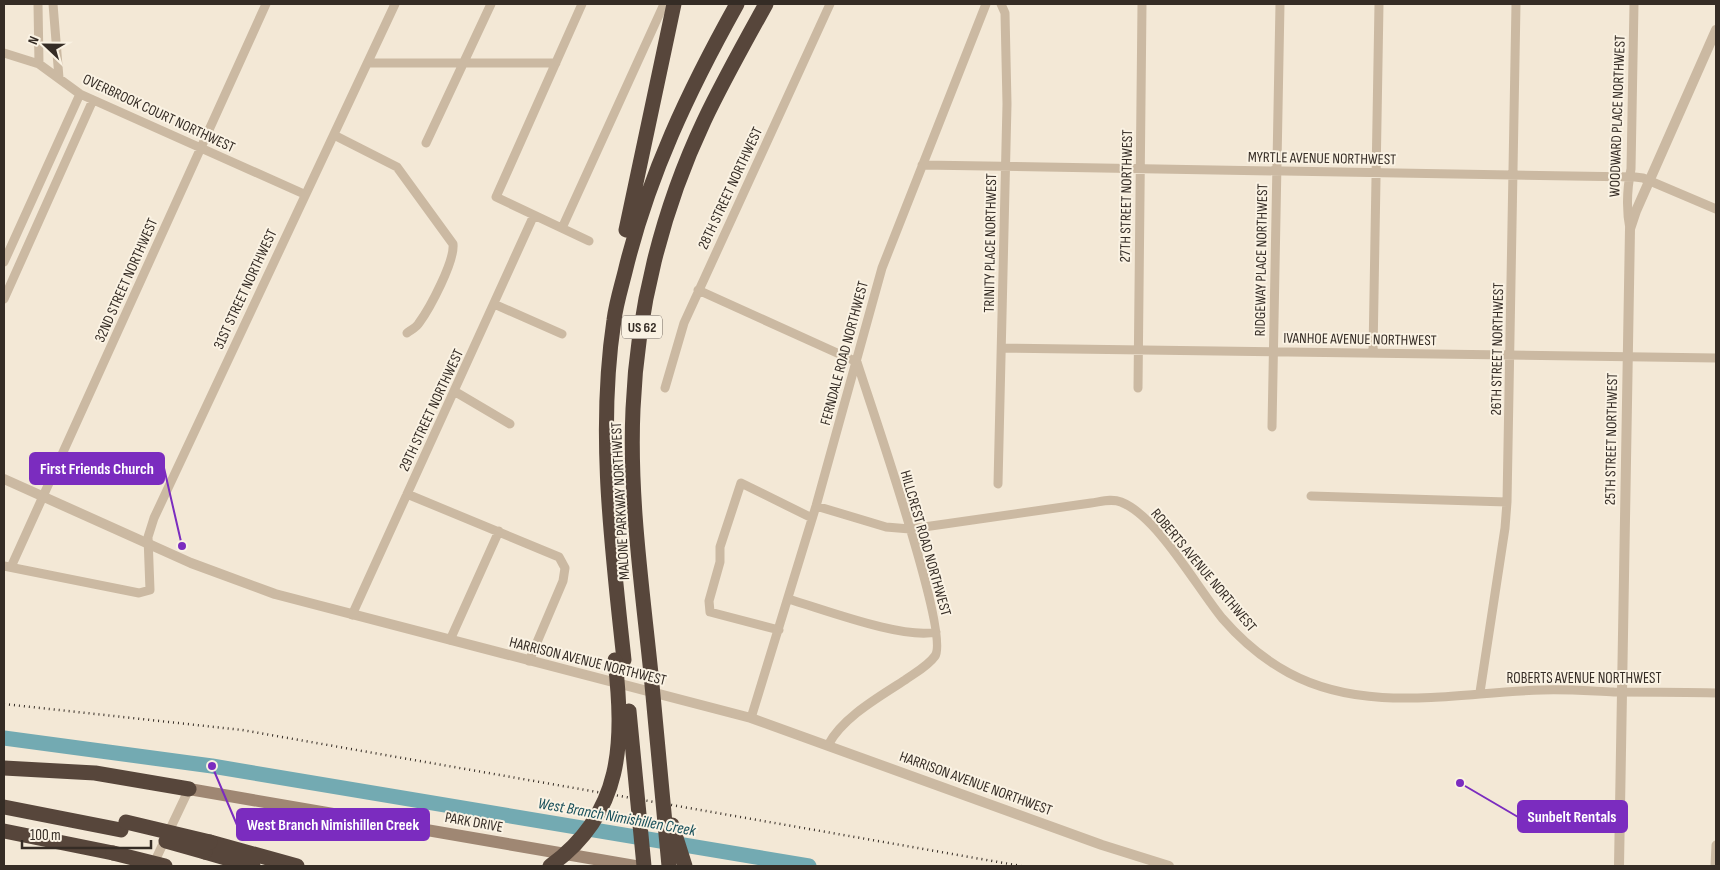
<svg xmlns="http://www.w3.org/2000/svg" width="1720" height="870" font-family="'Sofia Sans Condensed',sans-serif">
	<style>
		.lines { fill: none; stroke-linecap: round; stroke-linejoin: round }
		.river { stroke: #73aab2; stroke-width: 15 }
		.minor { stroke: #cbb9a2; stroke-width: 9 }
		.tertiary { stroke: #cbb9a2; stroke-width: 10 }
		.secondary { stroke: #9f8773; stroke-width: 12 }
		.motorway { stroke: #57463b; stroke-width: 15 }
		.rail { stroke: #352c25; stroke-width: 2.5; stroke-dasharray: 1 4; stroke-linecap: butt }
		.motorway-bridge { stroke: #57463b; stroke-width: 15 }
		.labels { text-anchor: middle; stroke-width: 4; stroke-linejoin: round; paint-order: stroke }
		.shield { fill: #faf2e3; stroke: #70675e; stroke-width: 1 }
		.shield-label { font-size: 14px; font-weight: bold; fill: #352c25 }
		.street-label { font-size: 15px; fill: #352c25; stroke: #faf2e3 }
		.water-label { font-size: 16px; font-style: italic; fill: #174f5a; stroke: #faf2e3 }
		.leader { fill: none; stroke: #7b2cbf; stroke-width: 2 }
		.callout-dot { fill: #7b2cbf; stroke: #faf2e3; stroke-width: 2 }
		.callout { fill: #7b2cbf; stroke: #7b2cbf; stroke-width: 2 }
		.callout-label { font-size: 16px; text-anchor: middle; font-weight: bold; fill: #fff }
	</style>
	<rect width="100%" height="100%" fill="#f3e8d6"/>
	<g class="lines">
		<path class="river" d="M 4,738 L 212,766 L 809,866"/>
		<path class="minor" d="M 38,4 L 39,64
			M 53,4 L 59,78
			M 582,4 L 496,197 L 589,241
			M 4,53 L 39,64 L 80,94 L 304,194
			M 368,63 L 556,63
			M 334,135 L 397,167 L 453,244 C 455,261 430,308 419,323 C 417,327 411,330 407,333
			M 426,143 L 491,4
			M 922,165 L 1635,177 L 1643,178 L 1716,209
			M 562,228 L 664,4
			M 1630,229 C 1626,209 1627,189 1631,169 L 1634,4
			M 4,262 L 80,94
			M 698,290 L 857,362 C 869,401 951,634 935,656 C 928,666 915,673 905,680 C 879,697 843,717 828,745
			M 4,299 L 93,100
			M 494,304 L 562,334
			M 1002,348 L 1716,358
			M 1373,353 L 1379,4
			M 665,388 L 684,323 L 830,4
			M 1138,388 L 1142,4
			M 454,391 L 510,424
			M 1272,427 L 1280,4
			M 998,484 L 1007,104 L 1005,13 L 1001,4
			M 407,494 L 559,557 L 565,568 L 563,581 L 529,661
			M 1311,496 L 1507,502
			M 816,506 L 886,527 L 910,529 L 1091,503 C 1100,502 1111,498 1121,502 C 1157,516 1196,586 1222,618 C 1241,640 1263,659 1289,673 C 1367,715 1458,692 1542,690 C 1566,689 1590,691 1614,692 C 1648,692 1682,692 1716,693
			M 4,566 L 139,593 L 150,590 L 148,537 L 154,518 L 395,4
			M 11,567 L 266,4
			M 788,599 C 823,609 904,640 936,632
			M 352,615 L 534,215
			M 779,630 L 710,612 L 709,601 L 720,562 L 720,547 L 741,483 L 812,518
			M 450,640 L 499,531
			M 1480,692 L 1505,528 L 1507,502 L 1516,4
			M 751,718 L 816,506 L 882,268 L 986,4
			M 153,865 L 189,789
			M 1715,866 L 1716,845"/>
		<path class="tertiary" d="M 4,479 L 191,563 L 275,594 L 751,718 L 1102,845 L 1169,866
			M 1619,866 L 1630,229 L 1636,211 L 1716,30"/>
		<path class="secondary" d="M 189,789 L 635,866"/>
		<path class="motorway" d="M 626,230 L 674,4
			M 624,660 C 612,547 597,433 614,320 C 616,304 621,288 625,272 C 648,176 689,90 737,4
			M 651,674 C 642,586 629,497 633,409 C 637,310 662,210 704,121 C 723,81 745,42 766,4
			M 4,768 L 95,773 L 189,789
			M 4,807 L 121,830
			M 4,831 L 113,853
			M 210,842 L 297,866
			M 205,852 L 253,866"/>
		<path class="rail" d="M 4,704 L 242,730 L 1021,866"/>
		<path class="motorway-bridge" d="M 651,674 L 669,866
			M 629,711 L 644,866
			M 126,822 L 210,842
			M 672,825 L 685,866
			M 166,841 L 205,852
			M 113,853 L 165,866
			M 550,866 C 624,813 624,741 615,660"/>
	</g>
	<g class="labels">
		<rect class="shield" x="622" y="315.5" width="40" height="23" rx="4"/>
		<g class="shield-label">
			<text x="642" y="332">US 62</text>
		</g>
		<g class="street-label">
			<text transform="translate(159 113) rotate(25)" y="5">OVERBROOK COURT NORTHWEST</text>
			<text transform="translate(1617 116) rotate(-88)" y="5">WOODWARD PLACE NORTHWEST</text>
			<text transform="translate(1322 158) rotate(1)" y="5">MYRTLE AVENUE NORTHWEST</text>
			<text transform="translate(730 188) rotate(-65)" y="5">28TH STREET NORTHWEST</text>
			<text transform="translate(1126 196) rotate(-89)" y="5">27TH STREET NORTHWEST</text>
			<text transform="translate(990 243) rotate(-89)" y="5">TRINITY PLACE NORTHWEST</text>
			<text transform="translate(1261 260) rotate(-89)" y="5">RIDGEWAY PLACE NORTHWEST</text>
			<text transform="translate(126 280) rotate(-66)" y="5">32ND STREET NORTHWEST</text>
			<text transform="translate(245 289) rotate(-65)" y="5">31ST STREET NORTHWEST</text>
			<text transform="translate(1360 339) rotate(1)" y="5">IVANHOE AVENUE NORTHWEST</text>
			<text transform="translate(1497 349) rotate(-89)" y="5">26TH STREET NORTHWEST</text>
			<text transform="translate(844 353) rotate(-75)" y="5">FERNDALE ROAD NORTHWEST</text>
			<text transform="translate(431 410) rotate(-65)" y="5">29TH STREET NORTHWEST</text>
			<text transform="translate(1611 439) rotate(-89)" y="5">25TH STREET NORTHWEST</text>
			<text transform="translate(620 501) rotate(-93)" y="5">MALONE PARKWAY NORTHWEST</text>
			<text transform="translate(926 543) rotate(74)" y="5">HILLCREST ROAD NORTHWEST</text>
			<text transform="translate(1204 570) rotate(50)" y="5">ROBERTS AVENUE NORTHWEST</text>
			<text transform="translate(588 661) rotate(14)" y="5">HARRISON AVENUE NORTHWEST</text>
			<text x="1584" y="683">ROBERTS AVENUE NORTHWEST</text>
			<text transform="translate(976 783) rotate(20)" y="5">HARRISON AVENUE NORTHWEST</text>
			<text transform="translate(474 822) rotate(10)" y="5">PARK DRIVE</text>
		</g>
		<g class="water-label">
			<text transform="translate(617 816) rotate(10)" y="6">West Branch Nimishillen Creek</text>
		</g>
	</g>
	<path class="leader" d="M182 546L164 468M1460 783L1518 817M212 766L237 825"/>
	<g class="callout-dot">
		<circle cx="182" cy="546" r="5"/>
		<circle cx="1460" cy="783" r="5"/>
		<circle cx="212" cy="766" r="5"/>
	</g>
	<g class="callout">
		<rect x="30" y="453" width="134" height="31" rx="5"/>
		<rect x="1518" y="801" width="109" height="31" rx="5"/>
		<rect x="237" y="809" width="192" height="31" rx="5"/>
	</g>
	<g class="callout-label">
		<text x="97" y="474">First Friends Church</text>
		<text x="1572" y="822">Sunbelt Rentals</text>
		<text x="333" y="830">West Branch Nimishillen Creek</text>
	</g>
	<rect width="1720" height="870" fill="none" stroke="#352c25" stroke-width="10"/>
	<g transform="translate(45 45) rotate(292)" stroke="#faf2e3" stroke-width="4" paint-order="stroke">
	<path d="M0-4L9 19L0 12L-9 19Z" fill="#352c25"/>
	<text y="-8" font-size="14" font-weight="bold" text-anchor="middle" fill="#352c25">N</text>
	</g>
	<path d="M22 840v8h129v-8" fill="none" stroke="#352c25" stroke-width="2.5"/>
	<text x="30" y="840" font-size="15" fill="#352c25" stroke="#faf2e3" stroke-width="4" paint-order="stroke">100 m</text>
</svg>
